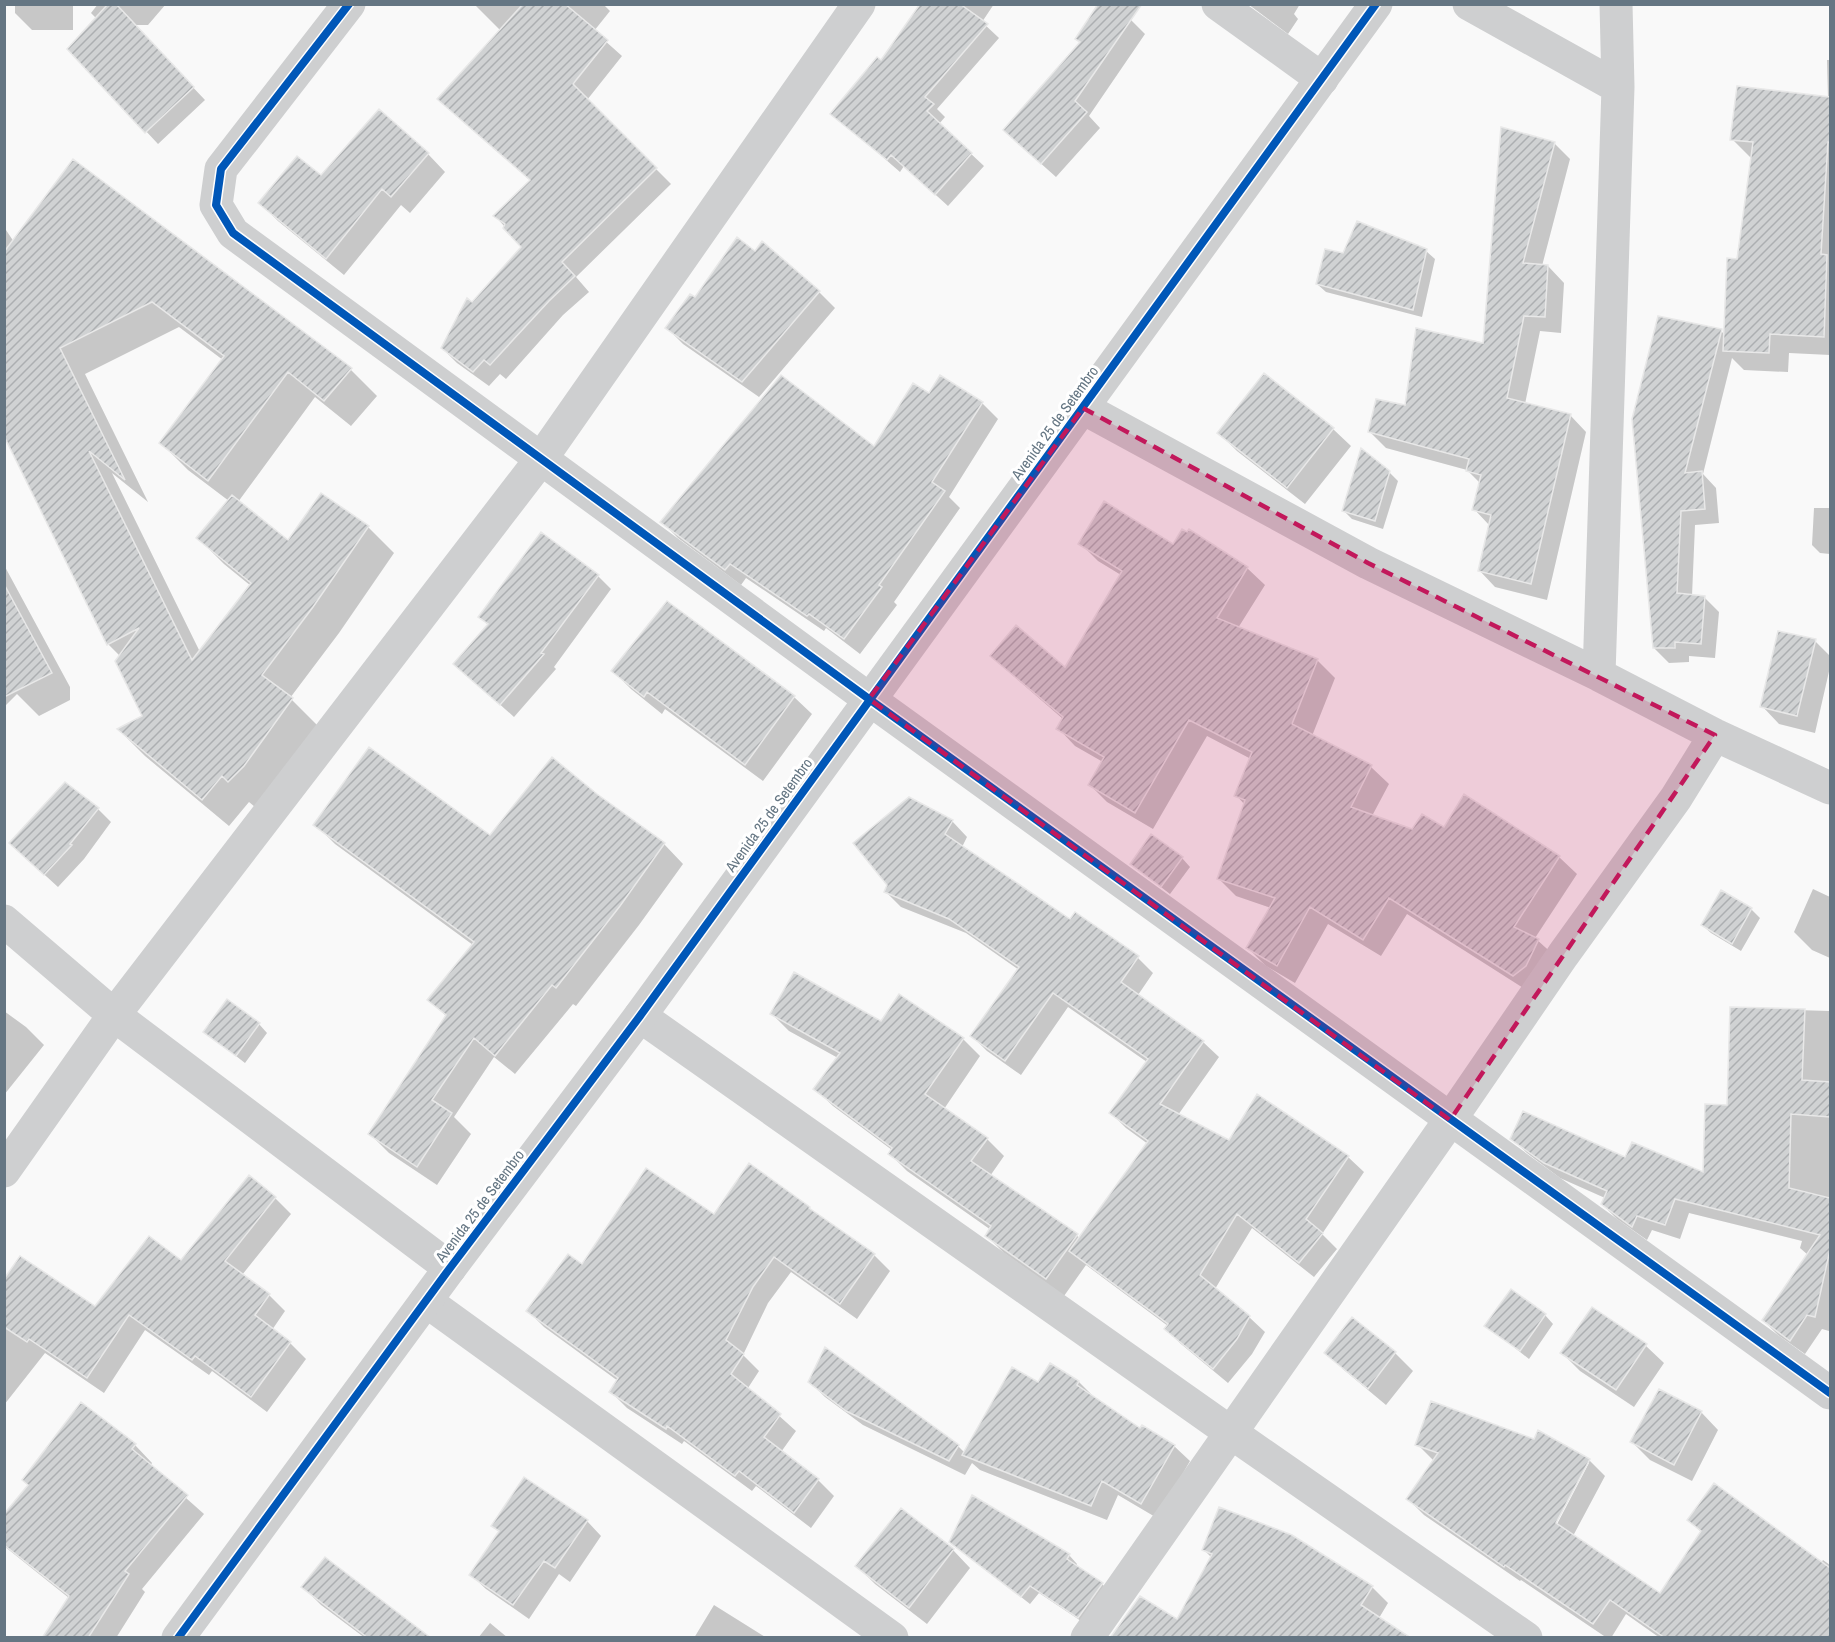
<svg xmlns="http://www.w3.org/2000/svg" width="1835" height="1642" font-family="'Archivo Narrow',sans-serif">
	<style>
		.shadow { fill: #0003; fill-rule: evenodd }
		.building { fill: url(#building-hatch); stroke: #e8e8e8; stroke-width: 1.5 }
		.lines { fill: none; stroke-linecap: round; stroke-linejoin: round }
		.minor { stroke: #cecfd0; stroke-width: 33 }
		.tertiary { stroke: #cecfd0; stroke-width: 33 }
		.cycleway-casing { stroke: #fff; stroke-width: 11 }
		.cycleway { stroke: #0057b8; stroke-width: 8 }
		.marked { fill: #c2185b; fill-opacity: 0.2; stroke: #c2185b; stroke-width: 4.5; stroke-dasharray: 12 8; stroke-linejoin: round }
		.labels { text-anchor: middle; stroke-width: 6; stroke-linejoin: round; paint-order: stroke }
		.street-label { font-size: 15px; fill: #657683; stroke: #fff }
	</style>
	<defs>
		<pattern id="building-hatch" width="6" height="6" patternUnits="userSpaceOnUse" patternTransform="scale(1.5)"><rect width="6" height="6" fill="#d0d2d3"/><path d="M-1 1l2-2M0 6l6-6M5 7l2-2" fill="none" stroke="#acafb1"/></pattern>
	</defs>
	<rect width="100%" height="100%" fill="#f9f9f9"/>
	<path class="shadow" d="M 15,4 L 73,4 L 73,30 L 32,30 L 15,13 Z
		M 98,4 L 166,4 L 148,25 L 134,25 L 205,100 L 158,144 L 69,49 L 97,19 L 91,13 Z
		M 474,4 L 603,4 L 610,11 L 594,31 L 622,56 L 587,100 L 671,184 L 576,277 L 589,292 L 563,315 L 506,379 L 500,374 L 489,386 L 457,363 L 442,348 L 472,304 L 523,247 L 495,216 L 531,181 L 439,99 L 501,31 Z
		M 922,4 L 994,4 L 982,22 L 999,38 L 937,109 L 945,117 L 939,124 L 984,166 L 948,206 L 904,166 L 900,172 L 832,113 L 881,62 Z
		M 1248,4 L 1300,4 L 1294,14 L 1298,19 L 1288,34 Z
		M 1131,20 L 1145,34 L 1089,116 L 1100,128 L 1056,177 L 1019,144 Z
		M 1827,60 L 1830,60 L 1830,355 L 1789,353 L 1788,372 L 1744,370 L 1732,358 L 1703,474 L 1716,488 L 1719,523 L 1695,525 L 1692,596 L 1704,597 L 1719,612 L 1715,658 L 1689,656 L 1689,662 L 1669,663 L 1654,648 L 1633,419 L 1721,331 L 1725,335 L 1752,159 L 1732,139 L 1828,98 Z
		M 1554,143 L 1570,159 L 1542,266 L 1548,266 L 1564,283 L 1561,333 L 1540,331 L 1525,404 L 1570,415 L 1586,432 L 1547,600 L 1495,587 L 1479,570 L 1490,526 L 1474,509 L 1480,483 L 1467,470 L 1386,448 L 1370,432 L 1406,407 L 1484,344 Z
		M 428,154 L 445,172 L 410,213 L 401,205 L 344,275 L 278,221 L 260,203 L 321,177 Z
		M 73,161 L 351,370 L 377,396 L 351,426 L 315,397 L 238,502 L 289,542 L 368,527 L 394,553 L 339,633 L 290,698 L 318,726 L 255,807 L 249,802 L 229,826 L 145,756 L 119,730 L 144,717 L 120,656 L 108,644 L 4,432 L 4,227 L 14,242 ZM 179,327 L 223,360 L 161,443 L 188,470 L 229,501 L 198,538 L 224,564 L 251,586 L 200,652 L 112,473 L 148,502 L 85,374 Z
		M 1426,251 L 1435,259 L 1422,317 L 1326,292 L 1317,284 L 1344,255 Z
		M 756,253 L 819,292 L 835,308 L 759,397 L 683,344 L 667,328 L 695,299 Z
		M 929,395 L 982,403 L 998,419 L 949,497 L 960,508 L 894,602 L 897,605 L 860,654 L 826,628 L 824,631 L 746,578 L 741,585 L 678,538 L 662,522 L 874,448 Z
		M 1333,429 L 1351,446 L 1305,504 L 1237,451 L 1219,433 Z
		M 1389,472 L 1398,481 L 1383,529 L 1352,519 L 1343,510 Z
		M 1814,508 L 1830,508 L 1830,554 L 1820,553 L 1812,545 Z
		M 1080,543 L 1173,546 L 1247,568 L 1265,585 L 1238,628 L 1317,660 L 1335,678 L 1312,736 L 1371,767 L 1389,784 L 1372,816 L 1413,831 L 1444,829 L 1559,857 L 1577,874 L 1535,938 L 1556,957 L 1531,993 L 1407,914 L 1381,956 L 1328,924 L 1295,983 L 1266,966 L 1248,948 L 1271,908 L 1236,896 L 1218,878 L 1245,805 L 1236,795 L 1251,759 L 1207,736 L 1153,829 L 1107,802 L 1090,785 L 1103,762 L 1075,746 L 1058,728 L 1063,719 L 1010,673 L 992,656 L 1066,669 L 1121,575 L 1098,561 Z
		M 4,565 L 70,687 L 70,700 L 39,716 L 17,694 L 4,707 Z
		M 598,576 L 611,589 L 554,667 L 556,669 L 514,717 L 455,664 L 488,625 L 480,617 Z
		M 667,603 L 794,697 L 812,714 L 763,781 L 665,709 L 662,714 L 631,689 L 613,671 Z
		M 1815,641 L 1830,656 L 1830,667 L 1815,733 L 1779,724 L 1762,706 Z
		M 98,809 L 111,822 L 84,859 L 58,887 L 24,856 Z
		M 952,821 L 967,837 L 962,847 L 1070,921 L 1075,914 L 1138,958 L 1153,973 L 1138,995 L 1203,1042 L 1219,1057 L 1178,1115 L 1230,1142 L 1348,1157 L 1364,1172 L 1322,1234 L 1337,1249 L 1314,1277 L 1252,1228 L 1215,1289 L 1249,1317 L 1265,1332 L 1252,1354 L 1228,1383 L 1181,1344 L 1166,1329 L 1168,1326 L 1086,1265 L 1064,1296 L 1004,1253 L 987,1236 L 991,1230 L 907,1171 L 890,1154 L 892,1150 L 833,1106 L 815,1089 L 838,1058 L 789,1031 L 772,1014 L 881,1023 L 963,1039 L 980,1056 L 944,1109 L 987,1139 L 1004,1156 L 990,1176 L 1080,1238 L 1148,1144 L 1126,1128 L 1111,1113 L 1147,1062 L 1068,1007 L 1021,1075 L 987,1051 L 972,1036 L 1019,970 L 966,933 L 901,907 L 886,892 Z
		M 315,824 L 490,837 L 664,844 L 683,864 L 639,925 L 576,1006 L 573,1004 L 515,1074 L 494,1057 L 454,1117 L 471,1134 L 437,1185 L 389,1153 L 370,1134 L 446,1016 L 429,1000 L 473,945 L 335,844 Z
		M 1182,858 L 1190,867 L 1170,894 L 1131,864 Z
		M 1813,889 L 1830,897 L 1830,958 L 1812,950 L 1794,932 Z
		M 1722,892 L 1751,909 L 1760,918 L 1741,951 L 1711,933 L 1702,925 Z
		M 1732,1008 L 1830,1011 L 1830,1326 L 1829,1331 L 1822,1329 L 1805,1354 L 1778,1335 L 1763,1320 L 1808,1255 L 1800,1248 L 1802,1241 L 1689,1213 L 1680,1239 L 1652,1230 L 1647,1240 L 1617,1219 L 1602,1204 L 1605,1198 L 1560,1178 L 1527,1153 L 1512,1139 L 1705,1174 L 1728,1106 Z
		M 4,1011 L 26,1027 L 44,1045 L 4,1095 Z
		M 259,1024 L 267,1033 L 245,1063 L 205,1032 Z
		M 275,1198 L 291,1214 L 242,1275 L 269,1295 L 285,1311 L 272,1330 L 290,1343 L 306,1359 L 267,1412 L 212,1371 L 209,1375 L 145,1330 L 104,1393 L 45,1353 L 4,1405 L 4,1282 L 95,1308 L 181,1262 Z
		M 714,1216 L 874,1255 L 890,1271 L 857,1319 L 791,1272 L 768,1303 L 743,1355 L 759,1371 L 748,1388 L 796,1431 L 781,1452 L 818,1480 L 834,1496 L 811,1528 L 756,1486 L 752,1491 L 684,1441 L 682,1444 L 627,1408 L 611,1392 L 618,1381 L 544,1327 L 528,1311 L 582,1266 Z
		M 1592,1309 L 1646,1346 L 1664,1363 L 1634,1407 L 1580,1371 L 1562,1353 Z
		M 1545,1315 L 1553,1324 L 1529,1359 L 1486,1325 Z
		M 1352,1319 L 1395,1353 L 1413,1371 L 1386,1405 L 1344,1370 L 1326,1353 Z
		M 810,1382 L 958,1446 L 965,1453 L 1039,1384 L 1079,1382 L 1094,1397 L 1140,1430 L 1174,1446 L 1190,1461 L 1157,1518 L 1118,1495 L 1107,1520 L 980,1470 L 972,1463 L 965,1475 L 863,1425 L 825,1397 Z
		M 1701,1412 L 1718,1430 L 1692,1481 L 1650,1460 L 1632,1442 Z
		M 1417,1444 L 1589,1460 L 1605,1476 L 1573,1536 L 1661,1595 L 1702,1533 L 1689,1520 L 1821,1563 L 1823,1560 L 1830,1565 L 1830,1638 L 1660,1638 L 1626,1614 L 1611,1638 L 1607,1638 L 1521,1580 L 1520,1581 L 1424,1515 L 1408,1499 L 1434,1461 ZM 1586,1463 L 1589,1463 L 1554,1530 L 1551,1529 Z
		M 135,1445 L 152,1463 L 150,1466 L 204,1514 L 142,1589 L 145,1592 L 116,1638 L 54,1638 L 69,1598 L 4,1546 L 4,1517 Z
		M 587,1521 L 601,1536 L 570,1582 L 559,1574 L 529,1619 L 486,1589 L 471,1575 L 500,1533 L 493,1526 Z
		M 951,1542 L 1069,1555 L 1077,1564 L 1076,1567 L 1102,1584 L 1110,1592 L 1087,1625 L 1039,1593 L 1030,1604 Z
		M 953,1550 L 970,1568 L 927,1624 L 875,1584 L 857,1566 Z
		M 1204,1550 L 1372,1587 L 1388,1603 L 1379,1618 L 1178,1621 L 1212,1558 Z
		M 303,1587 L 424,1638 L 365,1638 L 321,1605 Z
		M 714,1605 L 767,1638 L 694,1638 Z
		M 490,1623 L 508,1638 L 478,1638 Z"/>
	<path class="building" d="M 108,4 L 116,4 L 194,87 L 145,133 L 67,49 Z
		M 523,4 L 565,4 L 608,40 L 573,84 L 657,168 L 562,262 L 575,276 L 549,301 L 490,365 L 484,360 L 473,372 L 441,348 L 467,298 L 472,302 L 521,247 L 503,228 L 505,224 L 493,216 L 530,180 L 437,99 Z
		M 920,4 L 960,4 L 988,24 L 925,97 L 934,104 L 927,111 L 972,153 L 935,195 L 891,155 L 887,160 L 830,114 L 877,57 L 881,60 Z
		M 1098,4 L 1142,4 L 1075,101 L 1087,112 L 1041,164 L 1003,130 L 1080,42 L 1075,39 Z
		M 1737,86 L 1830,97 L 1830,142 L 1828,142 L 1821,254 L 1827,255 L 1824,337 L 1770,334 L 1769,353 L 1723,351 L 1727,258 L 1737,259 L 1753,142 L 1730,140 Z
		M 379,109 L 429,153 L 391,197 L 382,189 L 326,259 L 258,203 L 297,156 L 321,175 Z
		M 1501,127 L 1555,142 L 1523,263 L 1548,265 L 1545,317 L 1524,316 L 1507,398 L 1571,414 L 1531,584 L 1478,571 L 1491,515 L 1472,510 L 1481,475 L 1466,471 L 1469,459 L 1368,432 L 1376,399 L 1405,405 L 1416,328 L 1483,343 Z
		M 73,159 L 352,368 L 324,401 L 288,372 L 208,481 L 159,443 L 224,356 L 152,302 L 60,348 L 125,480 L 89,451 L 192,660 L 251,583 L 196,538 L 232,495 L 288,540 L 321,493 L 369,526 L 313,607 L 262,675 L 293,698 L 244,766 L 228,782 L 222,776 L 202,800 L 117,729 L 142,716 L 115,661 L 139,628 L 107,645 L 4,436 L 4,252 Z
		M 1357,221 L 1427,249 L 1413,310 L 1316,284 L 1325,249 L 1343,253 Z
		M 737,237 L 755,251 L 762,241 L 820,291 L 742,382 L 665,328 L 690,294 L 695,297 Z
		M 1658,316 L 1722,329 L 1685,473 L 1702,471 L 1705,509 L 1681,511 L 1677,593 L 1705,596 L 1701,644 L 1675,642 L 1675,648 L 1653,648 L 1632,419 Z
		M 1264,373 L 1334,428 L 1287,488 L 1217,433 Z
		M 781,375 L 874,446 L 913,383 L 929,393 L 940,375 L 983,402 L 932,482 L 945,491 L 879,585 L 882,587 L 844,639 L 809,614 L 807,616 L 730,564 L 725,570 L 660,522 Z
		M 1361,448 L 1390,471 L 1375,521 L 1342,511 Z
		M 1104,501 L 1173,544 L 1182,529 L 1187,532 L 1189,529 L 1248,567 L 1217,618 L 1318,659 L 1292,724 L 1372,765 L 1351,807 L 1412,829 L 1422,814 L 1444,827 L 1464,794 L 1560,856 L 1514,927 L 1539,939 L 1526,966 L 1513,976 L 1389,898 L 1363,940 L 1310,907 L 1277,966 L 1246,948 L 1275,898 L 1217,879 L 1245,800 L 1234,796 L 1252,752 L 1189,720 L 1135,813 L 1088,785 L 1104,757 L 1056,729 L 1063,717 L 990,656 L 1016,625 L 1065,667 L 1122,571 L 1078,544 Z
		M 541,532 L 599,575 L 541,653 L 544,654 L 500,705 L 453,664 L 488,624 L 478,617 Z
		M 4,584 L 52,673 L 4,697 Z
		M 667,601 L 795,696 L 745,765 L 647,692 L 644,697 L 611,671 Z
		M 1778,631 L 1816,639 L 1797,716 L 1760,707 Z
		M 369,747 L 490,835 L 552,757 L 597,794 L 665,843 L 620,906 L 556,988 L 552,985 L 495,1056 L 474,1038 L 432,1100 L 452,1113 L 417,1167 L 368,1134 L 446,1015 L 427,1000 L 474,942 L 313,825 Z
		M 65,782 L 99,808 L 70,844 L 72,845 L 44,875 L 9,843 Z
		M 909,797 L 953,820 L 945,834 L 1070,919 L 1075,912 L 1139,956 L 1121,982 L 1204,1041 L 1160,1104 L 1229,1140 L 1257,1094 L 1349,1156 L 1306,1219 L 1323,1233 L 1299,1263 L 1237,1214 L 1200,1275 L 1250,1316 L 1237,1339 L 1213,1369 L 1164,1329 L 1168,1324 L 1069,1251 L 1148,1141 L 1109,1113 L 1148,1059 L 1053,993 L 1005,1061 L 970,1036 L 1019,967 L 949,919 L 884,892 L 887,885 L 853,843 Z
		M 1151,834 L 1183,857 L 1161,887 L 1130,864 Z
		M 1721,890 L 1752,908 L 1732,944 L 1701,925 Z
		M 794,972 L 881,1021 L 899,994 L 964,1038 L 925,1094 L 988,1138 L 971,1161 L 1078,1234 L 1046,1279 L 985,1236 L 991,1226 L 888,1154 L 892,1148 L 813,1089 L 840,1053 L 770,1014 Z
		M 227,999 L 260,1023 L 236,1056 L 203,1032 Z
		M 1730,1007 L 1805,1009 L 1802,1080 L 1830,1082 L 1830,1117 L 1791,1114 L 1789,1188 L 1830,1198 L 1830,1250 L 1815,1317 L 1807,1315 L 1790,1341 L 1762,1320 L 1820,1235 L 1675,1199 L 1665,1225 L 1637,1216 L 1632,1227 L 1601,1204 L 1607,1191 L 1544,1163 L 1510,1139 L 1523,1111 L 1625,1157 L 1632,1142 L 1703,1172 L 1705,1104 L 1727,1105 Z
		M 749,1163 L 810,1207 L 809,1208 L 875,1254 L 840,1304 L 774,1257 L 753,1287 L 726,1340 L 744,1354 L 731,1374 L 781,1414 L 764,1437 L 819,1479 L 794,1513 L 739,1471 L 735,1476 L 667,1426 L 666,1429 L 609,1392 L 618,1378 L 526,1311 L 568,1254 L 582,1264 L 646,1168 L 714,1214 Z
		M 249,1175 L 276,1197 L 225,1261 L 270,1294 L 255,1315 L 291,1342 L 251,1397 L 195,1356 L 192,1360 L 129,1315 L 87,1378 L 29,1339 L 27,1342 L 4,1327 L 4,1279 L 20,1256 L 95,1306 L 149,1236 L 181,1260 Z
		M 1511,1289 L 1546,1314 L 1520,1351 L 1484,1326 Z
		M 1592,1307 L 1647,1344 L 1616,1390 L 1560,1353 Z
		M 1352,1317 L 1396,1352 L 1368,1389 L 1324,1353 Z
		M 825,1347 L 959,1445 L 949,1461 L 846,1411 L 808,1382 Z
		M 1050,1363 L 1079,1381 L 1077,1385 L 1140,1428 L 1142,1425 L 1175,1445 L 1141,1504 L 1102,1481 L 1091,1506 L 962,1455 L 1012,1367 L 1038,1382 Z
		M 1659,1389 L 1702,1411 L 1674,1465 L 1630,1442 Z
		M 1431,1401 L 1534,1439 L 1538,1430 L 1590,1459 L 1556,1523 L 1660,1593 L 1701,1531 L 1687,1520 L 1714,1483 L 1830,1568 L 1830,1638 L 1665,1638 L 1610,1600 L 1593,1624 L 1505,1565 L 1504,1567 L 1406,1499 L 1438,1453 L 1415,1445 Z
		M 81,1402 L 136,1444 L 132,1449 L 188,1495 L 125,1571 L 129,1574 L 88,1638 L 42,1638 L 69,1596 L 4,1545 L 4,1514 L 28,1485 L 22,1480 Z
		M 524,1477 L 588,1520 L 555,1568 L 544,1561 L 513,1605 L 469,1575 L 499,1531 L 491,1526 Z
		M 972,1495 L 1070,1554 L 1067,1559 L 1103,1583 L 1078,1618 L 1030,1586 L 1021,1597 L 949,1542 Z
		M 1219,1507 L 1292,1535 L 1373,1586 L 1361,1605 L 1411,1638 L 1110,1638 L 1140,1596 L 1177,1619 L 1212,1554 L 1202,1550 Z
		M 901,1508 L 954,1549 L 909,1608 L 855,1566 Z
		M 325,1557 L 431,1638 L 368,1638 L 301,1587 Z"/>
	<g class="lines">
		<path class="minor" d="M 349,4 L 221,169 L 216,205 L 233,233 L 869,699 L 1830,1393
			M 1218,4 L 1322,79
			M 1469,4 L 1618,87
			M 1083,408 L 1368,563 L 1599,675 L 1715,735 L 1830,788
			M 1599,675 L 1618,87 L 1616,4
			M 4,921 L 114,1015 L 450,1268
			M 640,1016 L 1230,1432 L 1526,1638
			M 4,1171 L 114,1015 L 541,459 L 859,4
			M 426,1301 L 892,1638
			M 1087,1638 L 1450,1120 L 1563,955 L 1676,798 L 1715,735"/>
		<path class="tertiary" d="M 178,1638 L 450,1268 L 640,1016 L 1376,4"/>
		<defs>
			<path id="cycleway" d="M 349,4 L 221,169 L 216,205 L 233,233 L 869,699 L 1830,1393
				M 178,1638 L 450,1268 L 640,1016 L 1376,4"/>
		</defs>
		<use href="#cycleway" class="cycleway-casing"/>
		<use href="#cycleway" class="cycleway"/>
	</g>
	<path class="marked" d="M 1083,408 L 1368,563 L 1715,735 L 1450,1120 L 869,699 Z"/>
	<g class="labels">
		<g class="street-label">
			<text transform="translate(1055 423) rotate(-54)" y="5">Avenida 25 de Setembro</text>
			<text transform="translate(769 815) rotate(-54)" y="5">Avenida 25 de Setembro</text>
			<text transform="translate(480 1206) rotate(-53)" y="5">Avenida 25 de Setembro</text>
		</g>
	</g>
	<rect width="1835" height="1642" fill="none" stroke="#657683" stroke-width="12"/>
</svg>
